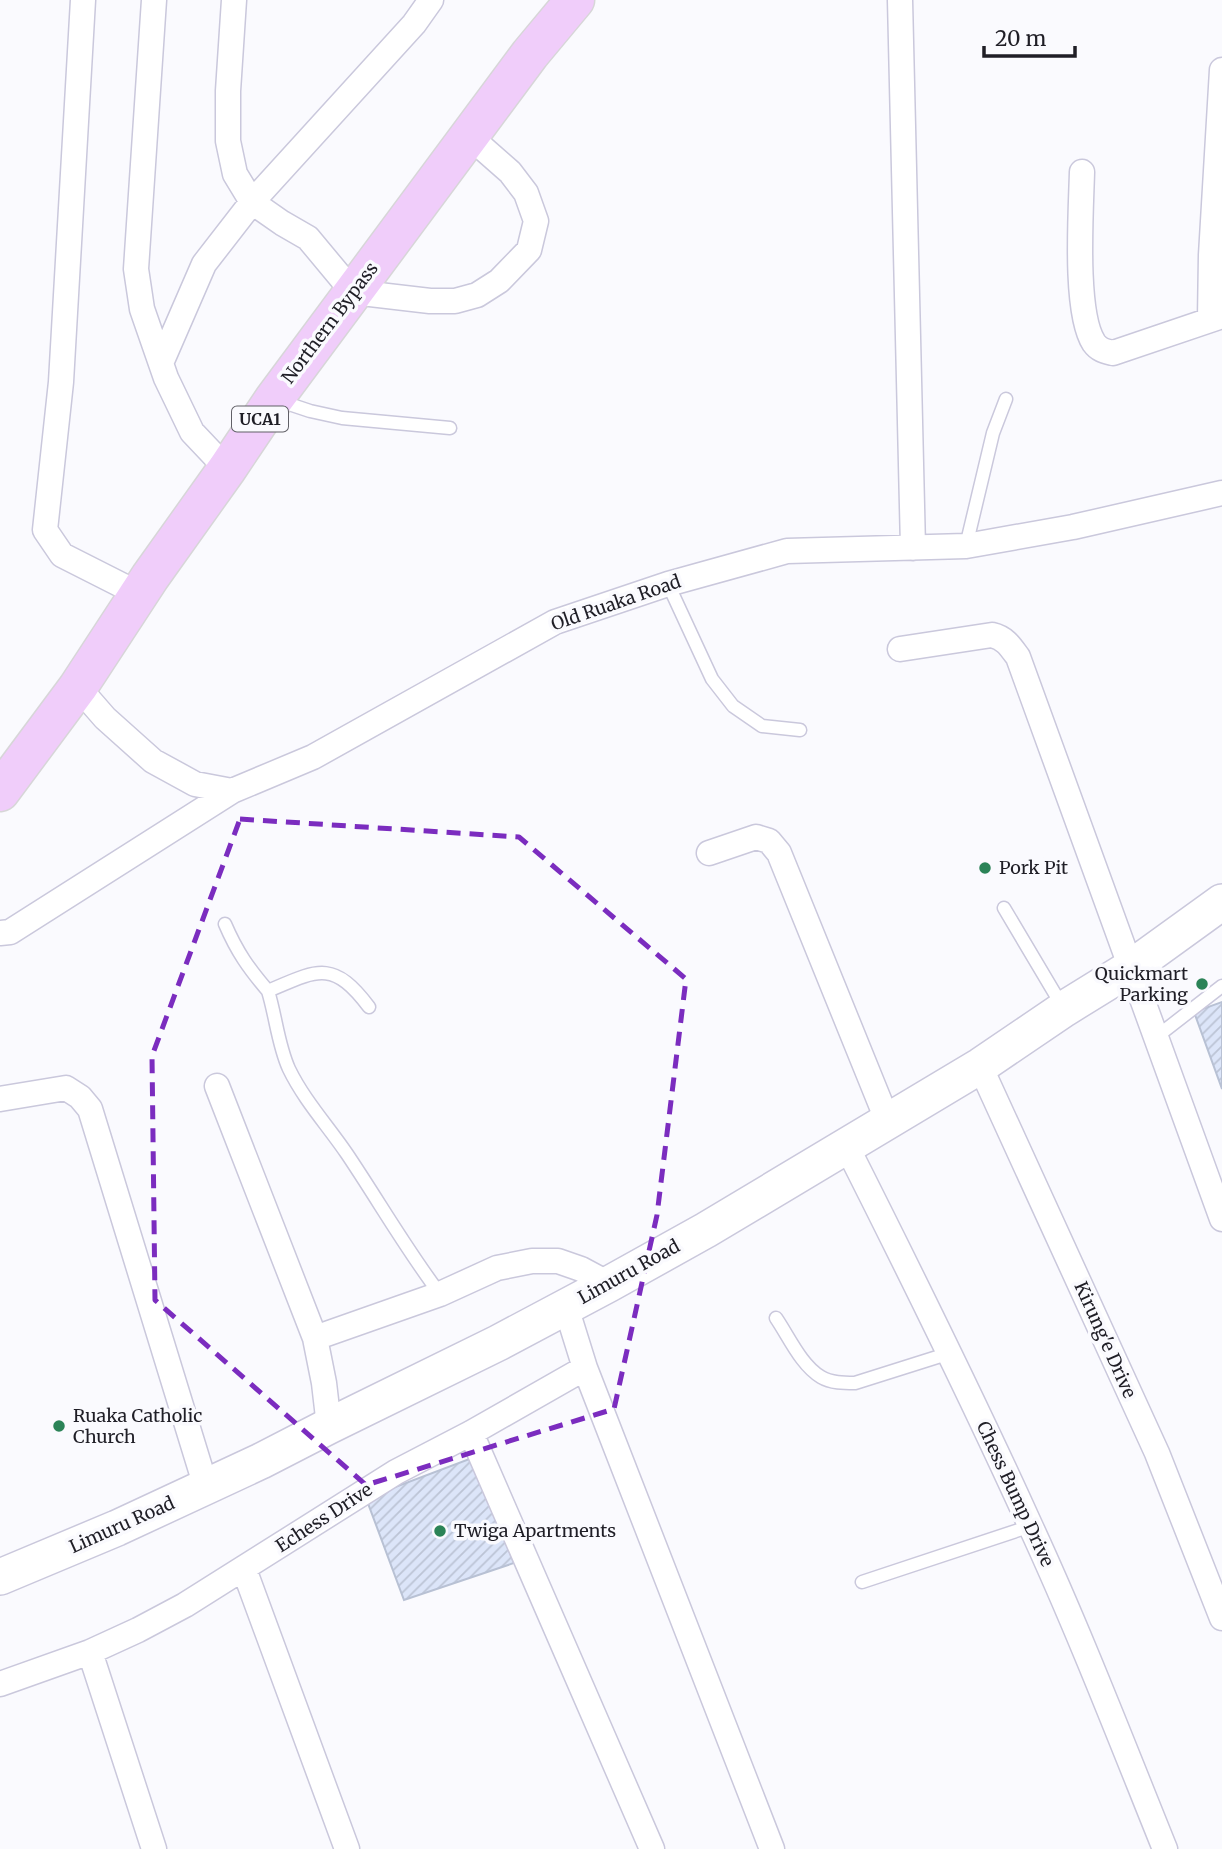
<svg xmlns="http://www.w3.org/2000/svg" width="1222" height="1849" font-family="Merriweather,serif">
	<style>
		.building { fill: url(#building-hatch); stroke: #b8c1d4; stroke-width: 2 }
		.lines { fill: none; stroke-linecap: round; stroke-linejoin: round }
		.lane-casing { stroke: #cac8dc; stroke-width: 15 }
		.street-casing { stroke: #cac8dc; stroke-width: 27 }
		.secondary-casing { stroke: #cac8dc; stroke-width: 38 }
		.primary-casing { stroke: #d7d6d8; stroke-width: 41 }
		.lane { stroke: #fff; stroke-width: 12 }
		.street { stroke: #fff; stroke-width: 24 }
		.secondary { stroke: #fff; stroke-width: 35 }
		.primary { stroke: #f0cdfa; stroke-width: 38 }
		.marked { fill: none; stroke: #7b2cbf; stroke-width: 5; stroke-dasharray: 14 9; stroke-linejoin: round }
		.poi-dot { fill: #2b8357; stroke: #fafafe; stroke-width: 2.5 }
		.labels { text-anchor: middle; stroke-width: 7; stroke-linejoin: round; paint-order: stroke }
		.shield { fill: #fafafe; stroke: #616067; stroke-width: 2 }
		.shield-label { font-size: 16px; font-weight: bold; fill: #1f1e26 }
		.street-label { font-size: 18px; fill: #1f1e26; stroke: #fafafe }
		.poi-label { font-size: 18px; fill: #1f1e26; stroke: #fafafe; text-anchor: start }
	</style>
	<defs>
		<pattern id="building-hatch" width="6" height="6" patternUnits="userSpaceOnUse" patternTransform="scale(1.75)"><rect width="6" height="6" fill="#dce5f9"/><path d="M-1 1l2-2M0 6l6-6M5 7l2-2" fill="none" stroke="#bcc4d5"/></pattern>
	</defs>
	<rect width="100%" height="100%" fill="#fafafe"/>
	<path class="building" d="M 1222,1002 L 1222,1089 L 1194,1012 Z
		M 472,1458 L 514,1563 L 404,1600 L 366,1498 Z"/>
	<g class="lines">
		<defs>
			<path id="lane" d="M 277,400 L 310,411 L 342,418 L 450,428
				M 966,546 L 993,433 L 1006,399
				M 668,584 L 712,679 L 733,706 L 762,726 L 800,730
				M 1004,908 L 1064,1009
				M 225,924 C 237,952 249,969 268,991
				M 369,1007 C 333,959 317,970 268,991 C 276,1017 278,1045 289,1069 C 304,1100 328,1126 347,1154 C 378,1200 406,1249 440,1294
				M 1155,1038 L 1222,986
				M 776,1318 C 789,1337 801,1365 821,1377 C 831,1383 844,1383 855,1383 L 950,1353
				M 862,1582 L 1031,1526"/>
			<path id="street" d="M 83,0 L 61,382 L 45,530 L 62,555 L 139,594
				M 154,0 L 136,269 L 142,309 L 166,378 L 192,432 L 227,469
				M 234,0 L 228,91 L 228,141 L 235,174 L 252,202 L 282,223 L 308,238 L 353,292 L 430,301 L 455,301 L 477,295 L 499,281 L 529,250 L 536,221 L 526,193 L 510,172 L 469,136
				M 900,0 L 913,548
				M 1082,172 C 1081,211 1074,313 1094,343 C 1099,350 1105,351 1113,353 L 1222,316
				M 1210,319 L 1211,255 L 1222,70
				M 161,363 L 204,264 L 252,202 L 414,24 L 431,0
				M 900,649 L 992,635 C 1005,638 1010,646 1018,657 L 1222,1219
				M 78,687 L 105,718 L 153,761 L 195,784 L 232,791 L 313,757 L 555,622 L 668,584 L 787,551 L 966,546 L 1073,527 L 1222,493
				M 709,853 L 756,837 L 769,841 L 779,853 L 888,1122
				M 0,933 L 10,932 L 232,791
				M 980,1066 L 1157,1453 L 1222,1618
				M 217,1086 L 315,1338 L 324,1383 L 329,1426
				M 0,1099 L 66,1088 L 80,1097 L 90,1109 L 206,1487
				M 847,1147 C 910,1272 972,1397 1030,1525 C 1079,1631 1121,1740 1165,1849
				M 315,1338 L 440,1294 L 497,1268 L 532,1261 L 558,1261 L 581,1269 L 609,1284
				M 585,1368 L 772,1849
				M 471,1433 L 652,1849
				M 244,1569 L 347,1849
				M 90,1652 L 154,1849
				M 0,1684 L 90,1652 L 138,1630 L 185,1605 L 396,1472 L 471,1433 L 585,1368 L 566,1307"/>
			<path id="secondary" d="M 0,1577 L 117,1528 L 261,1461 L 329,1426 L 498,1343 L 609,1284 L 706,1230 L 980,1066 L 1064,1009 L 1132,967 L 1222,902"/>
			<path id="primary" d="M 0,792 L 78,687 L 150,577 L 227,469 L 274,399 L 530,54 L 575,0"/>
		</defs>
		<use href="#lane" class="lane-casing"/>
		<use href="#street" class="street-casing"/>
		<use href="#secondary" class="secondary-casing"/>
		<use href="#primary" class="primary-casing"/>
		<use href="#lane" class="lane"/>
		<use href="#street" class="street"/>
		<use href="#secondary" class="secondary"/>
		<use href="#primary" class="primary"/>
	</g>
	<path class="marked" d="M 240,819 L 519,837 L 686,979 L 657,1215 L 614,1409 L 366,1485 L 155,1300 L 152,1056 Z"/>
	<g class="poi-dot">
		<circle cx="985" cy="868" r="7"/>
		<circle cx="1202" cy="984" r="7"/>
		<circle cx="59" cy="1426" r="7"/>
		<circle cx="440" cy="1531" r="7"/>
	</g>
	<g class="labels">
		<rect class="shield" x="232" y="406.5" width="56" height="25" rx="5"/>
		<g class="shield-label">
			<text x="260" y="425">UCA1</text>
		</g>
		<g class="street-label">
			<text transform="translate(330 323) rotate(-53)" y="6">Northern Bypass</text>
			<text transform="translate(616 603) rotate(-19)" y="6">Old Ruaka Road</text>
			<text transform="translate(629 1272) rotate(-29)" y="6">Limuru Road</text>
			<text transform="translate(1105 1340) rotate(66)" y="6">Kirung'e Drive</text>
			<text transform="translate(1015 1494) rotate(65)" y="6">Chess Bump Drive</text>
			<text transform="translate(324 1518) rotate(-33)" y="6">Echess Drive</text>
			<text transform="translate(122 1525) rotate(-24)" y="6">Limuru Road</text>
		</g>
		<g class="poi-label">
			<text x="999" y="874">Pork Pit</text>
			<text x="1188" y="980" text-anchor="end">Quickmart<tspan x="1188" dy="21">Parking</tspan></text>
			<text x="73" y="1422">Ruaka Catholic<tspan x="73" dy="21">Church</tspan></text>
			<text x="454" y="1537">Twiga Apartments</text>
		</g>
	</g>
	<path d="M984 46v10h91v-10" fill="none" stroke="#1f1e26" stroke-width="3.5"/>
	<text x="995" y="46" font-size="21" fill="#1f1e26" stroke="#fafafe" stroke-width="5" paint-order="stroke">20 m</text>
</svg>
